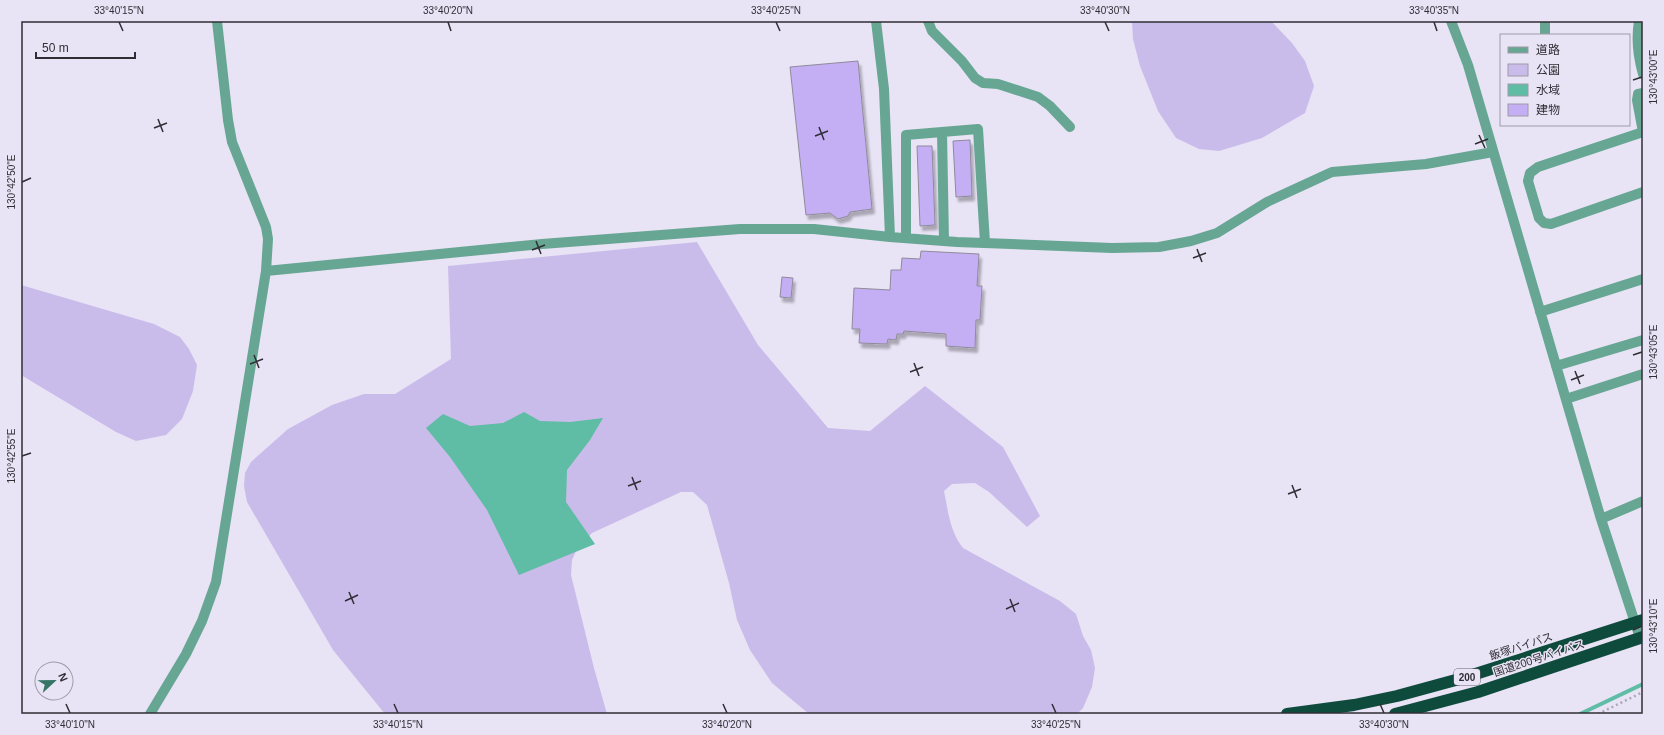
<svg xmlns="http://www.w3.org/2000/svg" width="1664" height="735" font-family="Helvetica,'Noto Sans JP',sans-serif">
	<style>
		.green { fill: #cabcea }
		.water { fill: #5ebda4 }
		.lines { fill: none; stroke-linecap: round; stroke-linejoin: round }
		.stream { stroke: #5ebda4; stroke-width: 4 }
		.building { fill: #c4aff4; stroke: #8f8a9a; filter: url(#shadow) }
		.path { stroke: #aca8b6; stroke-width: 2.5; stroke-dasharray: 2 3; stroke-linecap: butt }
		.minor { stroke: #66a693; stroke-width: 10 }
		.highway { stroke: #0f4b3d; stroke-width: 12 }
		.ticks { fill: none; stroke: #302e35; stroke-width: 1.5 }
		.labels { text-anchor: middle; stroke-width: 3; stroke-linejoin: round; paint-order: stroke }
		.shield { fill: #e8e3f5; stroke: #67646f; stroke-width: 1 }
		.shield-label { font-size: 10px; font-weight: bold; fill: #302e35 }
		.street-label { font-size: 11px; fill: #302e35; stroke: #e8e3f5 }
		.neatline { fill: none; stroke: #302e35; stroke-width: 1.5 }
		.ticks-label { font-size: 10px; text-anchor: middle; fill: #302e35 }
	</style>
	<defs>
		<filter id="shadow"><feDropShadow dx="2.5" dy="4.5" stdDeviation="1" flood-color="#0004"/></filter>
	</defs>
	<rect width="100%" height="100%" fill="#e8e3f5"/>
	<path class="green" d="M 1132,21 L 1271,21 L 1292,43 L 1305,61 L 1314,86 L 1305,113 L 1262,138 L 1219,151 L 1199,149 L 1176,138 L 1158,111 L 1140,66 L 1133,39 Z
		M 697,242 L 758,345 L 828,428 L 870,431 L 925,386 L 1003,447 L 1040,516 L 1027,527 L 989,492 L 975,483 L 952,484 L 944,491 C 948,511 950,532 963,548 L 1060,601 L 1076,614 L 1083,636 L 1091,650 L 1095,668 L 1092,687 L 1083,708 L 1077,714 L 809,714 L 772,683 L 750,650 L 737,620 L 729,583 L 707,505 L 693,492 L 681,492 L 592,533 L 577,549 L 572,560 L 571,575 L 594,668 L 607,714 L 385,714 L 333,650 L 247,502 L 244,486 L 245,473 L 251,462 L 288,429 L 332,405 L 364,394 L 395,394 L 451,359 L 448,266 Z
		M 21,285 L 154,324 L 180,337 L 189,349 L 197,365 L 193,391 L 182,419 L 166,435 L 136,441 L 116,432 L 21,375 Z"/>
	<path class="water" d="M 524,412 L 540,421 L 570,422 L 603,418 L 590,440 L 567,470 L 566,502 L 595,544 L 519,575 L 487,510 L 450,457 L 426,428 L 443,414 L 470,426 L 503,423 Z"/>
	<g class="lines">
		<path class="stream" d="M 1580,714 L 1643,684"/>
	</g>
	<path class="building" d="M 858,61 L 872,209 L 850,212 L 848,216 L 838,219 L 830,213 L 806,215 L 790,67 Z
		M 970,140 L 972,196 L 956,197 L 953,141 Z
		M 917,146 L 932,146 L 935,225 L 920,226 Z
		M 921,251 L 979,254 L 977,286 L 982,286 L 980,320 L 976,320 L 975,348 L 946,346 L 946,334 L 904,331 L 903,334 L 897,334 L 896,340 L 888,339 L 887,344 L 859,343 L 860,329 L 852,329 L 854,288 L 890,290 L 891,270 L 901,270 L 902,258 L 920,259 Z
		M 782,277 L 793,278 L 791,298 L 780,297 Z"/>
	<g class="lines">
		<path class="path" d="M 1598,714 L 1643,692"/>
		<path class="minor" d="M 876,21 L 884,89 L 890,237
			M 928,21 L 932,31 L 962,61 L 975,78 L 983,83 L 998,84 L 1038,97 L 1050,106 L 1070,127
			M 1451,21 L 1468,65 L 1601,519 L 1640,638
			M 1639,21 C 1636,39 1638,57 1643,74
			M 1545,35 L 1545,21
			M 1643,93 L 1638,94 L 1637,100 L 1643,132
			M 942,132 L 944,241
			M 1643,132 L 1538,167 L 1530,173 L 1528,181 L 1539,218 L 1544,223 L 1551,224 L 1643,192
			M 906,238 L 906,135 L 978,129 L 985,243
			M 266,271 L 542,244 L 740,229 L 814,229 L 890,237 L 957,242 L 1112,248 L 1159,247 L 1191,241 L 1217,233 L 1267,202 L 1332,172 L 1426,164 L 1493,152
			M 1540,312 L 1643,279
			M 1556,366 L 1643,340
			M 1566,399 L 1643,374
			M 1601,519 L 1643,501
			M 150,714 L 186,654 L 202,621 L 216,582 L 266,271 L 268,239 L 266,227 L 232,142 L 228,120 L 217,21"/>
		<path class="highway" d="M 1287,714 L 1354,705 L 1397,696 L 1463,678 L 1643,620
			M 1395,714 L 1478,692 L 1643,637"/>
	</g>
	<path class="ticks" d="M 119,22 L 123,31M 448,22 L 451,31M 776,22 L 780,31M 1105,22 L 1109,31M 1434,22 L 1437,31M 1633,80 L 1642,77M 158,119 L 163,132M 819,127 L 824,140M 154,128 L 167,123M 1479,135 L 1485,148M 815,136 L 828,131M 1475,144 L 1488,139M 22,182 L 31,178M 536,241 L 541,254M 1197,249 L 1202,262M 532,250 L 545,245M 1193,258 L 1206,253M 254,355 L 259,368M 1633,355 L 1642,352M 914,363 L 919,376M 250,364 L 263,359M 1575,371 L 1580,384M 910,372 L 923,367M 1571,380 L 1584,375M 22,456 L 31,453M 632,477 L 637,490M 1292,485 L 1297,498M 628,486 L 641,481M 1288,494 L 1301,489M 349,592 L 354,604M 1010,599 L 1015,612M 345,601 L 358,595M 1006,609 L 1019,603M 1633,630 L 1642,626M 66,704 L 70,713M 394,704 L 398,713M 723,704 L 727,713M 1052,704 L 1056,713M 1380,704 L 1384,713"/>
	<g class="labels">
		<rect class="shield" x="1454" y="669" width="26" height="16" rx="3"/>
		<g class="shield-label">
			<text x="1467" y="681">200</text>
		</g>
		<g class="street-label">
			<text transform="translate(1521 646) rotate(-18)" y="4">飯塚バイパス</text>
			<text transform="translate(1539 658) rotate(-18)" y="4">国道200号バイパス</text>
		</g>
	</g>
	<rect width="1664" height="735" fill="none" stroke="#e8e3f5" stroke-width="44"/>
	<rect x="1500" y="34" width="130" height="92" fill="#e8e3f5" stroke="#9e9ba8"/>
	<rect x="1508" y="47" width="20" height="6" fill="#66a693" stroke="#9e9ba8"/>
	<text x="1536" y="54" font-size="12" fill="#302e35">道路</text>
	<rect x="1508" y="64" width="20" height="12" fill="#cabcea" stroke="#9e9ba8"/>
	<text x="1536" y="74" font-size="12" fill="#302e35">公園</text>
	<rect x="1508" y="84" width="20" height="12" fill="#5ebda4" stroke="#9e9ba8"/>
	<text x="1536" y="94" font-size="12" fill="#302e35">水域</text>
	<rect x="1508" y="104" width="20" height="12" fill="#c4aff4" stroke="#9e9ba8"/>
	<text x="1536" y="114" font-size="12" fill="#302e35">建物</text>
	<g transform="translate(54 681) rotate(68)"><circle r="19" fill="#e8e3f5" stroke="#9e9ba8"/>
	<path d="M0-3L7 15L0 10L-7 15Z" fill="#357565"/>
	<text y="-6" font-size="11" font-weight="bold" text-anchor="middle" fill="#302e35">N</text>
	</g>
	<path d="M36 52v6h99v-6" fill="none" stroke="#302e35" stroke-width="2"/>
	<text x="42" y="52" font-size="12" fill="#302e35" stroke="#e8e3f5" stroke-width="3" paint-order="stroke">50 m</text>
	<rect x="22" y="22" width="1620" height="691" class="neatline"/>
	<g class="ticks-label">
		<text x="119" y="14">33°40'15"N</text>
		<text x="448" y="14">33°40'20"N</text>
		<text x="776" y="14">33°40'25"N</text>
		<text x="1105" y="14">33°40'30"N</text>
		<text x="1434" y="14">33°40'35"N</text>
		<text transform="translate(1653 77) rotate(-90)" y="4">130°43'00"E</text>
		<text transform="translate(11 182) rotate(-90)" y="4">130°42'50"E</text>
		<text transform="translate(1653 352) rotate(-90)" y="4">130°43'05"E</text>
		<text transform="translate(11 456) rotate(-90)" y="4">130°42'55"E</text>
		<text transform="translate(1653 626) rotate(-90)" y="4">130°43'10"E</text>
		<text x="70" y="728">33°40'10"N</text>
		<text x="398" y="728">33°40'15"N</text>
		<text x="727" y="728">33°40'20"N</text>
		<text x="1056" y="728">33°40'25"N</text>
		<text x="1384" y="728">33°40'30"N</text>
	</g>
</svg>
